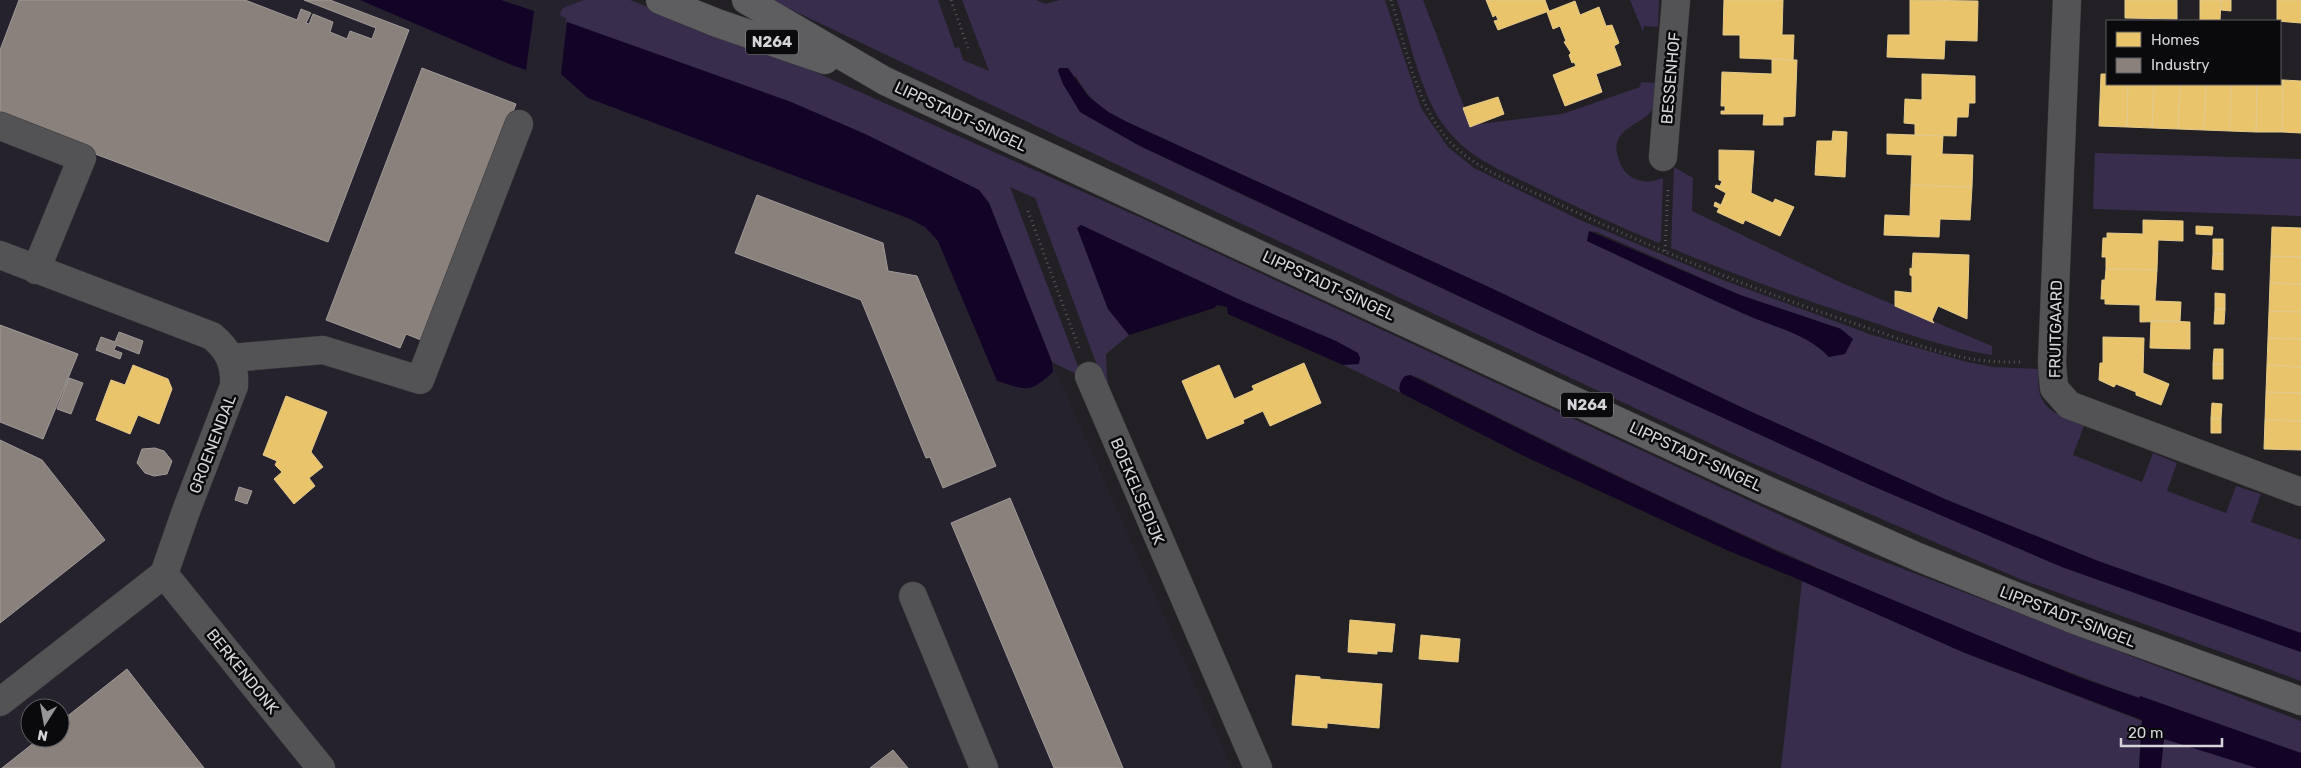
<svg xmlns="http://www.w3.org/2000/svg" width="2301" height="768" font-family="Rubik,sans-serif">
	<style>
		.built { fill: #25222e; fill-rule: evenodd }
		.green { fill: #382d4c; fill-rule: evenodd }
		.water { fill: #130327 }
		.homes { fill: #e9c46a; stroke: #e3c98b }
		.industry { fill: #8a817c; stroke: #a09a98 }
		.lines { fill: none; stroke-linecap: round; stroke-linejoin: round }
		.minor-casing { stroke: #3b3a3c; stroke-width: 29 }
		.major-casing { stroke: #3b3a3c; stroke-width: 29 }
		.path { stroke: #575658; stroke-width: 3; stroke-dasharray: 1 4; stroke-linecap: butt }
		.minor { stroke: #535255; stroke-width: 28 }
		.major { stroke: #5e5d60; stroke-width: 28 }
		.labels { text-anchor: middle; stroke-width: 5; stroke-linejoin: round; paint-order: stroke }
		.shield { fill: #0a090c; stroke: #98979c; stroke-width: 1 }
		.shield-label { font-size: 15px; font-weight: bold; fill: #d5d4d9 }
		.street-label { font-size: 16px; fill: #d5d4d9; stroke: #0a090c }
	</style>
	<rect width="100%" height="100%" fill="#222024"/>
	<path class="built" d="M 0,0 L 593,0 L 967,170 L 1232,768 L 0,768 ZM 30,708 L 60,708 L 60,738 L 30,738 Z"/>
	<path class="green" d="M 584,0 L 630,0 L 795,63 L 1146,220 L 1864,554 L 2301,721 L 2301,753 L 2140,696 L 2140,698 C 2073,675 2009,648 1944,622 C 1765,548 1592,465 1419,378 L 1410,375 L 1401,381 L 1399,389 L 1401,393 L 1343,365 L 1238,299 L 1081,225 L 1078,228 L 1108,309 L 1129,335 L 1106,354 L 1107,377 L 1114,411 L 1035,198 L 1010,187 L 1082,377 L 1052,362 L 989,203 L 979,190 L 865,134 L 791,102 L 567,22 L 566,25 L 566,18 L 559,15 L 563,8 Z
		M 771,0 L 938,0 L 955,48 L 959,47 L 963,60 L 989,71 L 962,0 L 1036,0 L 1046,4 L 1060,0 L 1385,0 L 1421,108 L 1448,147 L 1474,168 L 1580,220 L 1723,280 L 1872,335 L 1967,362 L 1993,367 L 2040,369 C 2032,406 2054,414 2084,426 L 2073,455 L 2142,482 L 2153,453 L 2177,463 L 2167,491 L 2226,513 L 2236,486 L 2261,494 L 2251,522 L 2301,540 L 2301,633 L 2098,561 L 1947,500 L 1745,409 L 1493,289 L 1127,122 C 1100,108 1091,102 1075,75 L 1080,112 L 1140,146 L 1245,196 L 1546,337 L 1868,484 L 2062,567 L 2301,652 L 2301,681 L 2020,579 L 1750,462 L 1221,214 ZM 1589,231 L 1597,232 L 1740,295 L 1841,329 L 1829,357 C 1808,334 1772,326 1744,314 C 1692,290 1639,265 1587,241 Z
		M 1397,0 L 1423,0 L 1471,125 L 1562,114 L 1640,87 L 1641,82 L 1657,83 C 1656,90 1656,99 1654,106 C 1647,126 1606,126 1619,160 C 1621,167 1626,174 1633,178 C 1643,183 1652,182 1663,178 L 1661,240 L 1659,243 C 1617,226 1577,207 1537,188 C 1515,177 1493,168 1473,154 C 1457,143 1442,126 1433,108 C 1416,74 1409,36 1397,0 Z
		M 1630,0 L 1659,0 L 1658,27 L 1644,26 L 1643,32 Z
		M 2095,153 L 2301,159 L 2301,216 L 2093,209 Z
		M 1674,167 L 1693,178 L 1692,211 L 1842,283 L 1992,346 L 1992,355 C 1946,348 1904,333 1860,318 C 1796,297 1733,274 1671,248 Z
		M 1802,581 L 1965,653 L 2142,721 L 2139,768 L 1781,768 Z
		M 2160,734 L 2286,768 L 2157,768 Z"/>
	<path class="water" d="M 360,0 L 501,0 L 534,11 L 526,70 L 509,64 Z
		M 567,22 L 791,102 L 865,134 L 979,190 L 989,203 L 1052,362 L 1053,372 C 1029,394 1027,390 997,381 L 938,241 L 925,227 L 910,219 L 588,98 L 561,74 Z
		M 1059,68 L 1068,68 L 1088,96 L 1108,112 L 1127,122 L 1493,289 L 1745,409 L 1947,500 L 2098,561 L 2301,633 L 2301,652 L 2062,567 L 1868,484 L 1546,337 L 1140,146 L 1080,112 L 1063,84 L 1058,71 Z
		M 1081,225 L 1238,299 L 1336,341 L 1358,353 L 1360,358 L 1359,364 L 1343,365 L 1228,314 L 1227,307 L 1217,305 L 1214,308 L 1129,335 L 1108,309 L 1077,228 Z
		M 1589,231 L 1740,295 L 1841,329 L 1853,339 L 1845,354 L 1829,357 C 1808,334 1773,327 1745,314 C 1692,291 1639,265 1587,241 Z
		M 1410,375 L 1574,456 L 1780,553 L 2081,678 L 2139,698 L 2140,696 L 2301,753 L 2301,768 L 2257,768 L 2164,739 L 2161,768 L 2139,768 L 2142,720 L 1965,653 L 1793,577 L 1729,551 L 1526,457 L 1401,393 C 1398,387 1400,381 1405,376 Z"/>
	<path class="homes" d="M 1486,0 L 1545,0 L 1549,11 L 1498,30 L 1494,21 L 1498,20 L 1496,15 L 1493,17 Z
		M 1724,0 L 1783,0 L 1782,35 L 1794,35 L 1793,60 L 1740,58 L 1740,35 L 1723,35 Z
		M 1910,0 L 1978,1 L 1977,41 L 1945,40 L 1944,59 L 1887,57 L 1888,35 L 1910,35 Z
		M 2125,0 L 2177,0 L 2177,19 L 2125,18 Z
		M 2200,0 L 2221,0 L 2220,21 L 2200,20 Z
		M 2221,0 L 2231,0 L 2231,11 L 2221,10 Z
		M 2277,0 L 2301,0 L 2301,23 L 2277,21 Z
		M 1575,1 L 1580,15 L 1599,7 L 1606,26 L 1612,25 L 1619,43 L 1614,46 L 1621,65 L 1596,74 L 1602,92 L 1565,106 L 1553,75 L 1576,66 L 1574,62 L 1572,63 L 1569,55 L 1571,53 L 1564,42 L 1566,41 L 1560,26 L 1553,29 L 1547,12 Z
		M 1772,59 L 1797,60 L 1795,116 L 1783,117 L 1783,125 L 1763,125 L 1764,114 L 1721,114 L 1721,111 L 1725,111 L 1725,106 L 1721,106 L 1722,72 L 1772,74 Z
		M 1922,74 L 1975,76 L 1975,103 L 1969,103 L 1968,117 L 1957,117 L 1956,136 L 1915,135 L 1915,124 L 1904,123 L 1905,99 L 1922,100 Z
		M 2101,74 L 2107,74 L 2107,84 L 2128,84 L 2127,127 L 2099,126 Z
		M 2280,80 L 2283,80 L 2282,132 L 2256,132 L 2257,84 L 2280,84 Z
		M 2283,80 L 2301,81 L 2301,133 L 2282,132 Z
		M 2128,84 L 2154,84 L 2152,128 L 2127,127 Z
		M 2154,84 L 2180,84 L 2178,129 L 2152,128 Z
		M 2180,84 L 2206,84 L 2204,130 L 2178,129 Z
		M 2206,84 L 2231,84 L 2230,131 L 2204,130 Z
		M 2231,84 L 2257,84 L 2256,132 L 2230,131 Z
		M 1498,97 L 1504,114 L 1470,127 L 1463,108 Z
		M 1833,131 L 1847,132 L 1845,177 L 1815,175 L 1817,141 L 1832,141 Z
		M 1887,134 L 1943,136 L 1942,154 L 1973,155 L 1972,187 L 1911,185 L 1912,155 L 1887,154 Z
		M 1719,150 L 1754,151 L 1751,193 L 1773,203 L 1775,199 L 1794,207 L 1780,236 L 1745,220 L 1743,224 L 1717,212 L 1719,208 L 1714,206 L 1715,202 L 1721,205 L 1726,193 L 1715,187 L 1716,185 L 1720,186 L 1722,181 L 1719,180 Z
		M 1911,185 L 1972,187 L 1970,220 L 1940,219 L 1939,237 L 1884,235 L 1885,215 L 1910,216 Z
		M 2143,220 L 2183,221 L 2183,241 L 2158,240 L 2157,270 L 2106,269 L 2106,257 L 2102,257 L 2103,238 L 2107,238 L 2107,233 L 2143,234 Z
		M 2196,226 L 2213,227 L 2212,235 L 2196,234 Z
		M 2272,227 L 2301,228 L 2301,257 L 2271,256 Z
		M 2213,239 L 2223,239 L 2223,254 L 2213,254 Z
		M 1913,253 L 1969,255 L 1967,319 L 1938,306 L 1932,320 L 1934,323 L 1895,306 L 1895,291 L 1912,293 L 1912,276 L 1910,275 L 1910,268 L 1912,269 Z
		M 2213,254 L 2223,254 L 2223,270 L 2212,269 Z
		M 2271,256 L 2301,257 L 2301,284 L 2270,283 Z
		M 2106,269 L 2157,270 L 2155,301 L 2181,302 L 2180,321 L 2140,322 L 2140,305 L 2105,304 L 2105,299 L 2101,299 L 2102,280 L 2105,280 Z
		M 2270,283 L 2301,284 L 2301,312 L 2269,311 Z
		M 2215,293 L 2225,294 L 2225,309 L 2215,309 Z
		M 2215,309 L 2225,309 L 2224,324 L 2214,324 Z
		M 2269,311 L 2301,312 L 2301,339 L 2268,338 Z
		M 2151,320 L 2190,322 L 2190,349 L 2150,348 Z
		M 2103,337 L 2144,338 L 2143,373 L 2169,384 L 2161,405 L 2136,395 L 2136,392 L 2116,384 L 2114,387 L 2099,380 L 2100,363 L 2103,363 Z
		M 2268,338 L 2301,339 L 2301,367 L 2267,365 Z
		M 2214,349 L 2223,349 L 2223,364 L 2213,364 Z
		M 1304,363 L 1321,403 L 1270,426 L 1263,411 L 1243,420 L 1244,423 L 1207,439 L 1182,381 L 1219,365 L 1234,399 L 1254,390 L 1252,386 Z
		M 2213,364 L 2223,364 L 2223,379 L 2213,379 Z
		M 133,365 L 168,379 L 172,389 L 159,424 L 138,415 L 130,434 L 96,420 L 111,380 L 125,385 Z
		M 2267,365 L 2301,367 L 2301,393 L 2266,392 Z
		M 2266,392 L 2301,393 L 2301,421 L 2265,420 Z
		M 286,396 L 327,412 L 311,452 L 323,467 L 309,478 L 315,486 L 294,504 L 274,479 L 282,472 L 275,465 L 277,461 L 263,455 Z
		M 2212,403 L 2222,404 L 2221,419 L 2211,418 Z
		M 2211,418 L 2221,419 L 2221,433 L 2211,433 Z
		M 2265,420 L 2301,421 L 2301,450 L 2264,449 Z
		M 1350,620 L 1395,624 L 1392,652 L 1377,651 L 1377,654 L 1348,652 Z
		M 1421,635 L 1460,639 L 1458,662 L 1419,659 Z
		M 1296,675 L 1320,677 L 1320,679 L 1382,684 L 1379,728 L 1327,723 L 1327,728 L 1292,725 Z"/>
	<path class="industry" d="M 19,0 L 245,0 L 297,20 L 301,9 L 311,13 L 306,23 L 309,24 L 313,14 L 333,22 L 330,32 L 347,39 L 350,31 L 372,39 L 376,28 L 304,0 L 330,0 L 409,30 L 328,242 L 0,118 L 0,50 Z
		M 422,68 L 516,104 L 426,342 L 406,334 L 400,348 L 326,320 Z
		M 757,195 L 883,243 L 888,271 L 917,276 L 996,466 L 943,488 L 930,457 L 926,458 L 861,300 L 735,253 Z
		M 0,325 L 78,354 L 43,439 L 0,422 Z
		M 119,332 L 143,341 L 139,354 L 116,345 L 114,350 L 122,353 L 120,359 L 96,350 L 101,337 L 115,342 Z
		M 69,378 L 83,383 L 71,414 L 57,409 Z
		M 0,440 L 42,460 L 105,540 L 0,623 Z
		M 155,448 L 164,451 L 172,461 L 167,474 L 154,476 L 145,473 L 137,463 L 142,449 Z
		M 239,487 L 252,491 L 247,504 L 235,500 Z
		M 1010,498 L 1123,768 L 1054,768 L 951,523 Z
		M 127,669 L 204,768 L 2,768 L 40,738 L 60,738 L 60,722 Z
		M 893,750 L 908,768 L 870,768 Z"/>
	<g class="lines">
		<defs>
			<path id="minor" d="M 2067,0 L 2052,363 L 2054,388 L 2069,405 L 2301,492
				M 0,126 L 82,158 L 36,270
				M 1663,157 L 1676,0
				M 0,255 L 212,336 C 229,350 235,364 234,386 L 186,511 L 164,574 L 0,702
				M 231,358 L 323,350 L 420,380 L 519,124
				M 1089,376 L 1258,768
				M 164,574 L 321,768
				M 913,596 L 984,768"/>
			<path id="major" d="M 660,0 L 717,23 L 825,60
				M 746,0 L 885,81 L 1762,488 L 1918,557 L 2075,620 L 2301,701"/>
		</defs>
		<use href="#minor" class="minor-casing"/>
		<use href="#major" class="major-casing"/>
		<path class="path" d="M 951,0 L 968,48
			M 1391,0 C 1405,45 1417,107 1450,142 C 1479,172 1524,187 1561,205 C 1658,251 1757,291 1859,325 C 1895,337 1930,351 1967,358 C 1984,362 2003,362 2021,362
			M 1028,211 L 1079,348
			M 1665,251 L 1668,187"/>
		<use href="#minor" class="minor"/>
		<use href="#major" class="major"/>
	</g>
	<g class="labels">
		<g class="shield">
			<rect x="746" y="29.5" width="52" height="25" rx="4"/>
			<rect x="1561" y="392.5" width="52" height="25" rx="4"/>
		</g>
		<g class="shield-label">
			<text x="772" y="47">N264</text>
			<text x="1587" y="410">N264</text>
		</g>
		<g class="street-label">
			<text transform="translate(1670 78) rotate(-85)" y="6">BESSENHOF</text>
			<text transform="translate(961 116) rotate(25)" y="6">LIPPSTADT-SINGEL</text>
			<text transform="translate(1329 285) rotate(25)" y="6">LIPPSTADT-SINGEL</text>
			<text transform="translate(2055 329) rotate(-89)" y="6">FRUITGAARD</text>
			<text transform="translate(212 444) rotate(-69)" y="6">GROENENDAL</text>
			<text transform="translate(1696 456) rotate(25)" y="6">LIPPSTADT-SINGEL</text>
			<text transform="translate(1138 491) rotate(67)" y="6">BOEKELSEDIJK</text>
			<text transform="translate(2068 616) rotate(21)" y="6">LIPPSTADT-SINGEL</text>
			<text transform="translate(243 671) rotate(51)" y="6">BERKENDONK</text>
		</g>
	</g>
	<rect x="2106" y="20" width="175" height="65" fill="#0a090c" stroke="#5b5a5e"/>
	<rect x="2116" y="32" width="25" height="15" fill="#e9c46a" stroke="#5b5a5e"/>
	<text x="2151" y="45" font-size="15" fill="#d5d4d9">Homes</text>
	<rect x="2116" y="58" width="25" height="15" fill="#8a817c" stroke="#5b5a5e"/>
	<text x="2151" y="70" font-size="15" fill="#d5d4d9">Industry</text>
	<g transform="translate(45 723) rotate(191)"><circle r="24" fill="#0a090c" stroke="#5b5a5e"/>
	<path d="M0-4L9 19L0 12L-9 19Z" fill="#96959a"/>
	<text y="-8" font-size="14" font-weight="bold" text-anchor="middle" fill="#d5d4d9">N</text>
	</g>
	<path d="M2121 738v8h101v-8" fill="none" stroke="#d5d4d9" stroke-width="2.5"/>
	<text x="2128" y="738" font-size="15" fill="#d5d4d9" stroke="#0a090c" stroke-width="4" paint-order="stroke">20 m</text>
</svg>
